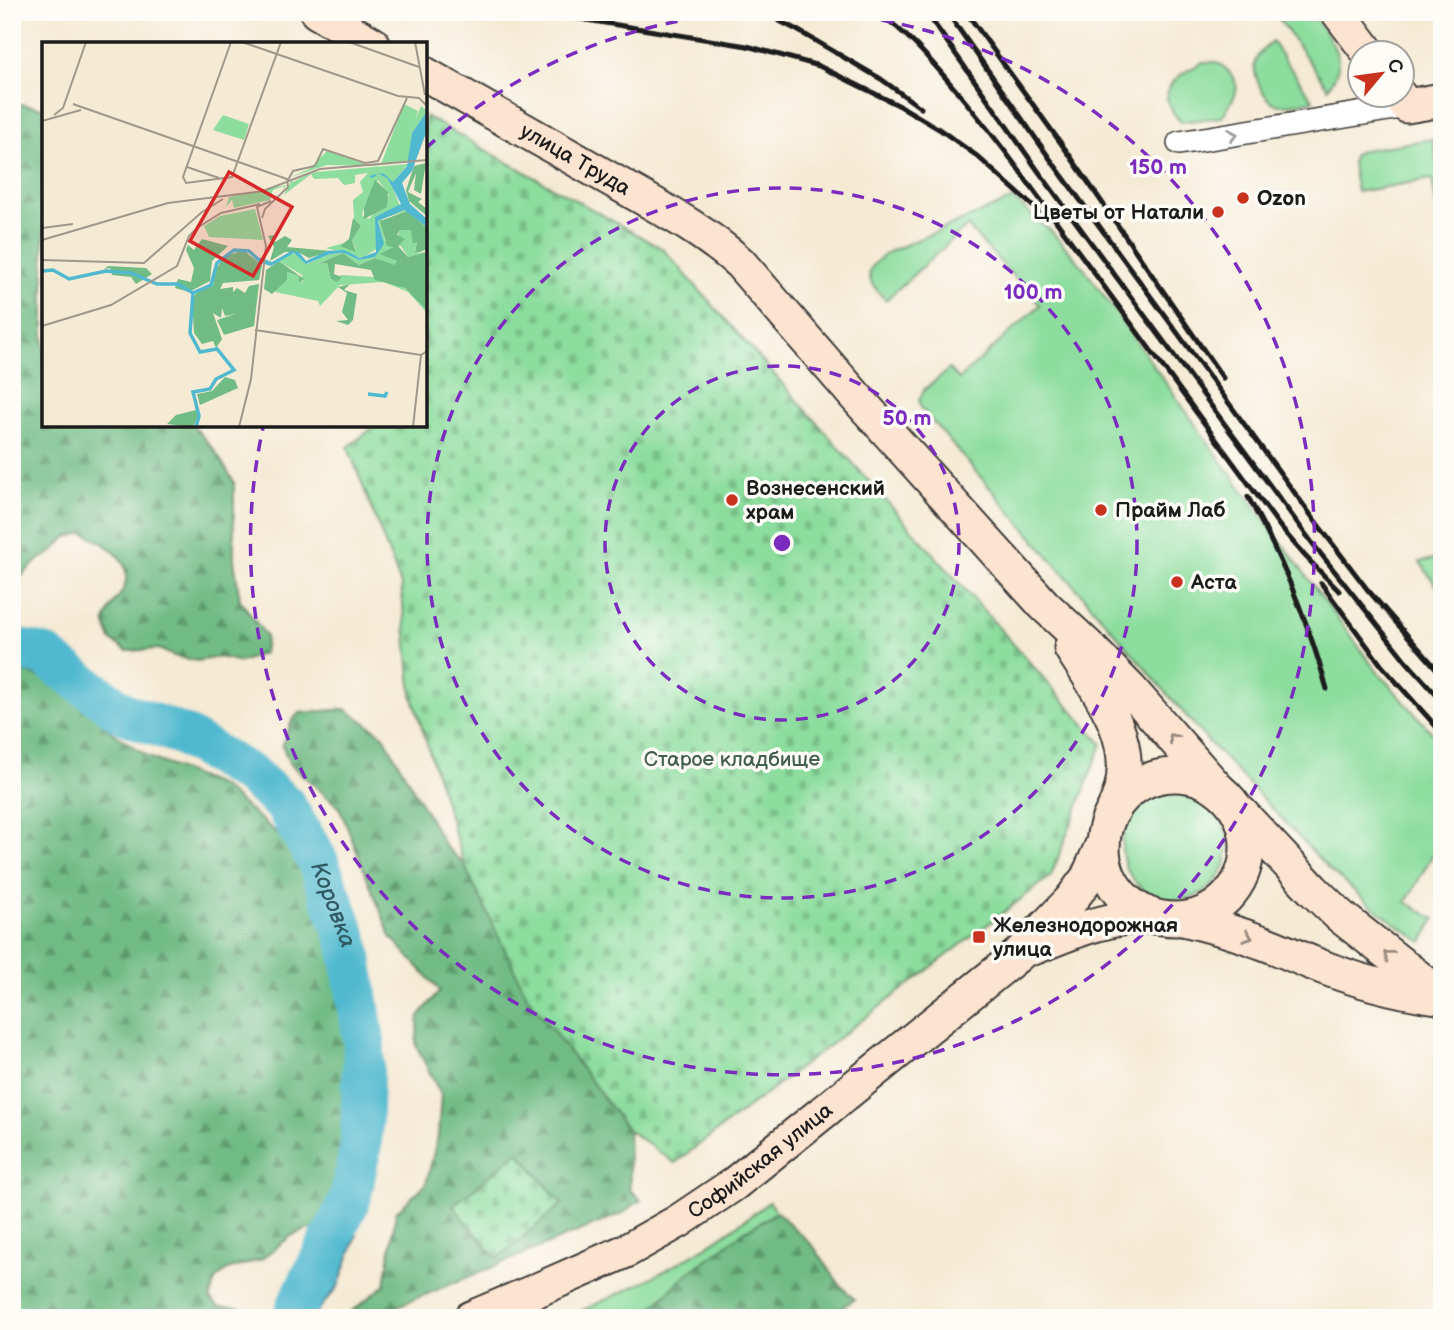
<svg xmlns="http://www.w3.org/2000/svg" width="1454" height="1330" font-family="'Balsamiq Sans',sans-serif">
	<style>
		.grass { fill: #8cdd9e; stroke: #547c5d; stroke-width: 2 }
		.forest { fill: url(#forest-firs); stroke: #466c50; stroke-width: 2 }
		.cemetery { fill: url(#cemetery-stones); stroke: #547c5d; stroke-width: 2 }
		.water { fill: url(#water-ripples); stroke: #366a76; stroke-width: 2 }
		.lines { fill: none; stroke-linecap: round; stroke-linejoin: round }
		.river { stroke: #51b9cf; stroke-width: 42 }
		.street-casing { stroke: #3d3b38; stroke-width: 26 }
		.secondary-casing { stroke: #3d3b38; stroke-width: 37 }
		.street { stroke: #fff; stroke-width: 23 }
		.secondary { stroke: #fde4d1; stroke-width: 33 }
		.rail { stroke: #1c1c1c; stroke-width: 5 }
		.oneway { stroke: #999 }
		.oneway2 { stroke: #988a80 }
		.ring { fill: none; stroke: #7b2cbf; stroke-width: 3.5; stroke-dasharray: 12 9 }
		.poi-dot { fill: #c8321e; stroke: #fdfcf7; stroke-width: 2.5 }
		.labels { text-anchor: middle; stroke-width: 7; stroke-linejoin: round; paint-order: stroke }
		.street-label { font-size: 21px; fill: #1c1c1c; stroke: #fdfcf7 }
		.poi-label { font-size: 21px; font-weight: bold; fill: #1c1c1c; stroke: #fdfcf7; text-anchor: start }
		.park-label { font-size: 21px; fill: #43604a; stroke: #fdfcf7 }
		.water-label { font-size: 23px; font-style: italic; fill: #315b64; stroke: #fdfcf7 }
		.inset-river { fill: none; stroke: #51b9cf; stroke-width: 3.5 }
		.inset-road { fill: none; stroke: #9e988a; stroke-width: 2 }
		.view { fill: #d62828; fill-opacity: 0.15; stroke: #d62828; stroke-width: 3.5 }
		.inset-edge { fill: none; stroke: #1c1c1c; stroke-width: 3.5 }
		.centre { fill: #7b2cbf; stroke: #fdfcf7; stroke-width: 3.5 }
		.ring-label { font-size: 21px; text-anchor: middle; font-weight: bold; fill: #7b2cbf; stroke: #fdfcf7; stroke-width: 7; stroke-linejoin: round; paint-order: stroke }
	</style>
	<defs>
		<pattern id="forest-firs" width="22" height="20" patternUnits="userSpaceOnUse" patternTransform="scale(1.75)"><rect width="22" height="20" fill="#71bc85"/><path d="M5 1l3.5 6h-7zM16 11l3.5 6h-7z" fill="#5c986c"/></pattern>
		<pattern id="cemetery-stones" width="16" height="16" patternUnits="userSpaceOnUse" patternTransform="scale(1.75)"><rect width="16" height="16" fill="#8cdd9e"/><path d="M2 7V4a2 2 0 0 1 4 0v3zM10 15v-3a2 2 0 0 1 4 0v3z" fill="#78bd88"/></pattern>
		<pattern id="water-ripples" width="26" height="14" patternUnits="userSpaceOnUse" patternTransform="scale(1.75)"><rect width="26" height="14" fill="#51b9cf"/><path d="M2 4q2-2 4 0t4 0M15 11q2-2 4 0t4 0" fill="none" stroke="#469eb1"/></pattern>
	</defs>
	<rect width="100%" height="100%" fill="#fdfcf7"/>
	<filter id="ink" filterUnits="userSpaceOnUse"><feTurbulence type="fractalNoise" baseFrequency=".0143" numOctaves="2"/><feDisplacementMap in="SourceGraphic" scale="14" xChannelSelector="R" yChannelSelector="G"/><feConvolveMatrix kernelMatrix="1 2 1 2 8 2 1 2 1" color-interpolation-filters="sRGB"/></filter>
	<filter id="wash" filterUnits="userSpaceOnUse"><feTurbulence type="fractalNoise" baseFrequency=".00686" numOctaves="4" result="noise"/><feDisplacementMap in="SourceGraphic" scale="28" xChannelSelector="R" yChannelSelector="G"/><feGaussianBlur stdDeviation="1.57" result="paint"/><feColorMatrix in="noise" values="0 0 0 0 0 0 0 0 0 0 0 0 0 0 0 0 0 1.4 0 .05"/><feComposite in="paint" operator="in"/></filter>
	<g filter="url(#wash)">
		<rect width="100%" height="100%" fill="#f5ead4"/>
		<path class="grass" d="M 1274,12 L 1311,12 C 1320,26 1337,44 1338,62 C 1339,71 1333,80 1328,88 Z
			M 1272,42 L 1313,100 L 1314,100 C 1304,102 1290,106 1280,105 C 1264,103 1250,72 1256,59 C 1259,52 1266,47 1272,42 Z
			M 1203,62 C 1205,62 1212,62 1214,62 C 1225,65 1239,80 1236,92 C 1234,100 1226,109 1222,117 L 1181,122 C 1151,90 1174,78 1203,62 Z
			M 1433,139 L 1442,191 L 1442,242 L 1432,179 L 1357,192 C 1356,185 1350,163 1353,156 C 1355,153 1360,151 1363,150 Z
			M 1013,199 L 1052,232 L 1084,268 L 1225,466 L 1376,670 L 1442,744 L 1442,851 L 1436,849 L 1406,902 L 1435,919 L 1422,942 L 1374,908 L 1329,869 L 1207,740 L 921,408 L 919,400 L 924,390 L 949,369 L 959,379 L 1040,305 L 967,226 L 886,300 C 864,279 862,268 891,251 Z
			M 1442,557 L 1442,594 L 1420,562 Z
			M1122 847a53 53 0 1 1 106 0a53 53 0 1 1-106 0Z
			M 769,1202 L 777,1212 L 744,1232 L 654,1307 L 655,1318 L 565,1318 C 610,1298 655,1278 697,1252 C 722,1237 746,1219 769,1202 Z"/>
		<path class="forest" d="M 12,99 L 19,104 L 44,108 L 44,425 L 193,425 L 215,451 L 234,482 L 234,560 L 240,600 L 266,636 L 264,653 L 241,662 L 219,657 L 197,661 L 174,656 L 159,649 L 127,651 L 111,640 L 105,622 C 107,617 109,611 112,606 C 114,601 119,597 122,592 C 138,562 107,544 84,533 L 65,538 L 54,551 L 37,561 L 12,585 Z
			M 12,667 L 51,681 L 97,711 L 110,731 L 151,758 L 221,786 L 286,841 L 330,928 L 344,993 L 353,1063 L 345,1173 L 322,1224 L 291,1236 L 262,1259 L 227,1270 L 215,1280 L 210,1299 L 219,1307 L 238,1308 L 255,1314 L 258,1318 L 12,1318 Z
			M 346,709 L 383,735 L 445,846 L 464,864 L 527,996 L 628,1130 L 630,1190 L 641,1200 L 623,1213 L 369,1318 L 351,1318 L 347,1315 L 385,1285 L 396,1212 L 426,1184 L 438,1136 L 441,1095 L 416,1045 L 419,1016 L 440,991 L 391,937 L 339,807 L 290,764 L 282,745 L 292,721 L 299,713 Z
			M 777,1212 L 814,1247 L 840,1285 L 854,1299 L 827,1318 L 655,1318 L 653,1307 L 687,1274 L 744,1232 Z"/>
		<path class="cemetery" d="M 425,116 L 663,249 L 1102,744 L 1051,876 L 675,1163 L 628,1130 L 527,996 L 464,864 L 412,695 L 401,585 L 348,447 L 377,425 L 425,425 Z
			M 518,1152 L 562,1204 L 497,1259 L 453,1206 Z"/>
		<path class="water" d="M 314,1233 L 357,1235 L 338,1287 L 319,1309 L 314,1318 L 282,1318 Z"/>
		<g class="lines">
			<path class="river" id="s1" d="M 12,648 L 44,655 L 123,713 L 183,735 L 253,777 L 285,805 L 317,860 L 349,944 L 364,1041 L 361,1144 L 350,1200 L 297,1307 L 294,1318"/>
		</g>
	</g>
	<g filter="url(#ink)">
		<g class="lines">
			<defs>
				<path id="street" d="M 1179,143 L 1407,106"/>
				<g id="secondary">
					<path d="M 317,12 L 373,44"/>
					<path d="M 1338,12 L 1368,52"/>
					<path id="s2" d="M 425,74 C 487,109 549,144 610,179 C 655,205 701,228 740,263 L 856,397 L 1044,605 L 1089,647 L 1130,689 L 1218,789"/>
					<path d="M 1398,94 L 1407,106 L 1442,100"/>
					<path d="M 1071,648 C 1097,690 1136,737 1121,790 C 1119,797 1116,804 1113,811"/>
					<circle cx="1175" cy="847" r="72"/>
					<path d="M 1240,812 L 1313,890 L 1340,916 L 1442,996"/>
					<path d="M 1183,919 C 1209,925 1235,932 1261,942 C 1278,948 1295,956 1312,963 C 1351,979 1395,991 1437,997"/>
					<path d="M 1033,948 C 1072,932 1113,914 1156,917"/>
					<path id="s3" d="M 471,1318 L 535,1291 L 626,1251 L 679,1221 L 734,1184 L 1018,955 L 1071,900 L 1088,877 L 1103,843"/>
				</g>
			</defs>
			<use href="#street" class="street-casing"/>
			<use href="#secondary" class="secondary-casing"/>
			<use href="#street" class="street"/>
			<use href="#secondary" class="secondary"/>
			<path class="rail" d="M 537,12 L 747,46 L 819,66 L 902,107 L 939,129 L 977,156 L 1047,219
				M 762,12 L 797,30 L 881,79 L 921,108
				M 877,12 C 908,33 932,62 955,89 C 980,119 1004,148 1026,180 L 1281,528 L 1305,556 L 1339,591
				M 926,12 L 1039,172 L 1313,544 L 1406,661 L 1442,701
				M 947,12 L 1053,163 L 1316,522 L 1367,589 L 1442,675
				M 966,12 L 1068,153 L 1223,378
				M 1248,497 C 1282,558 1308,621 1327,689
				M 1321,583 L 1382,666 L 1442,733"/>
		</g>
		<defs><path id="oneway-chevron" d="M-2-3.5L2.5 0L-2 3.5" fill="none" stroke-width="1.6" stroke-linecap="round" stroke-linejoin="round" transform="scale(1.75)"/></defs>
		<use class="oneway" href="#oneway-chevron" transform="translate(1233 135) rotate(-9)"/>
		<g class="oneway2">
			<use href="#oneway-chevron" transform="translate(1173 738) rotate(-131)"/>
			<use href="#oneway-chevron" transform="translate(1248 937) rotate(19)"/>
			<use href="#oneway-chevron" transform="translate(1388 955) rotate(-142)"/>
		</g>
	</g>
	<g class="ring">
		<circle cx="782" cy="543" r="177"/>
		<circle cx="782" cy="543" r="355"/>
		<path d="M426 148A532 532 0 0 1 745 12M819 12A532 532 0 1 1 263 428"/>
	</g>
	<g class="poi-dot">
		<circle cx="1243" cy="198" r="7"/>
		<circle cx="1218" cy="212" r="7"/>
		<circle cx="732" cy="500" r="7"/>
		<circle cx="1101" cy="510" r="7"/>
		<circle cx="1177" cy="582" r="7"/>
		<rect x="972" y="930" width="14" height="14" rx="3.5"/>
	</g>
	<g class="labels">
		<g class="street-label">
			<text dy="7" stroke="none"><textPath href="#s2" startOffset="173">улица Труда</textPath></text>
			<text dy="7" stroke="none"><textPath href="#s3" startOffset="331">Софийская улица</textPath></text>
		</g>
		<g class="poi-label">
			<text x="1257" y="205">Ozon</text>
			<text x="1204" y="219" text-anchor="end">Цветы от Натали</text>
			<text x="746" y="495">Вознесенский<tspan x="746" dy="24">храм</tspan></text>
			<text x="1115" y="517">Прайм Лаб</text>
			<text x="1191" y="589">Аста</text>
			<text x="993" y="932">Железнодорожная<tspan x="993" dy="24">улица</tspan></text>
		</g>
		<g class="park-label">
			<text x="732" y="766">Старое кладбище</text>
		</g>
		<g class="water-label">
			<text dy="8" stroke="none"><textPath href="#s1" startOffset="430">Коровка</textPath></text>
		</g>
	</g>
	<g transform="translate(42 42)">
		<rect width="385" height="385" fill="#f5ead4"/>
		<path d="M 379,64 L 385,69 L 370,91 L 367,119 L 331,124 L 285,123 L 249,135 L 267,127 L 285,109 L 326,123 L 362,119 L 361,109 ZM 366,122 L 351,140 L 347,137 L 358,164 L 333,175 L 336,206 L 320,216 L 284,206 L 302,201 L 298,204 L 314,207 L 310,198 L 319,184 L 312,177 L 311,158 L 321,150 L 318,140 L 326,131 L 313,133 L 313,141 L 302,143 L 296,136 L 272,137 L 269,132 L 242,153 L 249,139 L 251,140 L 265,133 L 274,130 ZM 336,138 L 347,153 L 327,177 L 320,173 L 322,166 ZM 244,143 L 240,149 L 242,144 L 231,148 L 228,158 L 192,166 L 190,158 L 184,165 L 187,155 ZM 362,168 L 365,169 L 379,179 L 385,186 L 365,169 L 339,177 L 343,199 L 352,204 L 358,188 L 369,187 L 372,202 L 375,199 L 373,211 L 385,210 L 366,215 L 359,204 L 352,205 L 346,213 L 356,219 L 354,224 L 333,216 L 317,223 L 301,211 L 276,222 L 285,221 L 289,237 L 295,240 L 299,233 L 332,235 L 359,244 L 380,258 L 385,271 L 366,250 L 342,240 L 298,243 L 278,264 L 276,259 L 233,250 L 245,230 L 257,234 L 257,241 L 261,239 L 260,233 L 237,219 L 246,212 L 255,212 L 265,222 L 288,212 L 302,211 L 317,218 L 333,215 L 341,199 L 336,177 Z" fill="#8cdd9e" fill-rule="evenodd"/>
		<path d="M 384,121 L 379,152 L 372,148 L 374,131 L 366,150 L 380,157 L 376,160 L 385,167 L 385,174 L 367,159 L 364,148 L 372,124 ZM 333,138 L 346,150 L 345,165 L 322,177 L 322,166 ZM 365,169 L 385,186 L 385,207 L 378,210 L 373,211 L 375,200 L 371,202 L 369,188 L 358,188 L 355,193 L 363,197 L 356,204 L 366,215 L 385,210 L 385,268 L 363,246 L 333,238 L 329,228 L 293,222 L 292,232 L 300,235 L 295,240 L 289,237 L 285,221 L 276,222 L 301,211 L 317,223 L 333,216 L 353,223 L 355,219 L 338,212 L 352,205 L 345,204 L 338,179 ZM 311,176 L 319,184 L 310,198 L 314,210 L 298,204 L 307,197 ZM 232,193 L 233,200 L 243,194 L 250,198 L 245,205 L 289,209 L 267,216 L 256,210 L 243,210 L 228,219 L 232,205 L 226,194 ZM 160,197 L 186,204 L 170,219 L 168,239 L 147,250 L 133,246 L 136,237 L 149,240 L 152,226 L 144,208 L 146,203 L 152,208 ZM 201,208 L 220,223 L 217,238 L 181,241 L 178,247 L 191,245 L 191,250 L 195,246 L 203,251 L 207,244 L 217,242 L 212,284 L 182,293 L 175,278 L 193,272 L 183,274 L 180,266 L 179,276 L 171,271 L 180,297 L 174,306 L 171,299 L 160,302 L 152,291 L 150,258 L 157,247 L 171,243 L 173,229 L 182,215 ZM 237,219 L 262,237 L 257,241 L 257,234 L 245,230 L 245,238 L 230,252 L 222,247 L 224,228 ZM 66,224 L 104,226 L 110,232 L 94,242 L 89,235 L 70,233 L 68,226 L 62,227 ZM 308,242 L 302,248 L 315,252 L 311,278 L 306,283 L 294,279 L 306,278 L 300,270 L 305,251 L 296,245 ZM 183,335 L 193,338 L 196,346 L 158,363 L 155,352 L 170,349 ZM 154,368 L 156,375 L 151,385 L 125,382 L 134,373 Z" fill="#71bc85"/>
		<path d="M 213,167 L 221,198 L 167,195 L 162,184 L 178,174 Z" fill="#8cdd9e"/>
		<path d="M 362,62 L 376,69 L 362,119 L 339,122 ZM 181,73 L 207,82 L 202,98 L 171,88 Z" fill="#8cdd9e"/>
		<path d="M 385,69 L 384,91 L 370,129 L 360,141 L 368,162 L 385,177 L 385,185 L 362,168 L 336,179 L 342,202 L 333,215 L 317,218 L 302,211 L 288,212 L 264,222 L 252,211 L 229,224 L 219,221 L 216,215 L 230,220 L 249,209 L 257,210 L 264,219 L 285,209 L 302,208 L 318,216 L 334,210 L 333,175 L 359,162 L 346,137 L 336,131 L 332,135 L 329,136 L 328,134 L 337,131 L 342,132 L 351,140 L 365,124 L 370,91 Z" fill="#51b9cf"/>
		<path class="inset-river" d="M 0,229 L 11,228 L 27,237 L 64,229 L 89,231 L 115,242 L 136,242 L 151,251M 326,352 L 343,354 L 345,350M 154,385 L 157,374 L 151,350 L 168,347 L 174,337 L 192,328 L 175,307 L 158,310 L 148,291 L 151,251 L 169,243 L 175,221 L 192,208 L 207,209 L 218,219"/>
		<path class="inset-road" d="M 189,0 L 141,135 L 144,141 L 190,135 L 239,0M 200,0 L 356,54 L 377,56 L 384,63M 307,0 L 377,25M 373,0 L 383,53M 31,62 L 245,137 L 246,145 L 223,167 L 220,176M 12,73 L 21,66 L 44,0M 0,79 L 39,68M 145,125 L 177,136M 246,138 L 251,129 L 273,124 L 281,107 L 323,121 L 336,119 L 365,56M 0,186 L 31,182M 0,198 L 126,161 L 221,149 L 278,127 L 385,118M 0,218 L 102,221 L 160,170 L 181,157M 0,284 L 69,263 L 135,224 L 147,194 L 155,186 L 179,171 L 218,162M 213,288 L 379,313 L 385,309M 197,385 L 209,337 L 224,204 L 215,165 L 229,159M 371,385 L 379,313"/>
		<path class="view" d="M 187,130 L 250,165 L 211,234 L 148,199 Z"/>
		<rect width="385" height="385" class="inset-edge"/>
	</g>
	<circle cx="782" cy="543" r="10" class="centre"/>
	<g class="ring-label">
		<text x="1158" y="174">150 m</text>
		<text x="1033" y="299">100 m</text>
		<text x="907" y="425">50 m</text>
	</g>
	<rect width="1454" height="1330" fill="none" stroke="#fdfcf7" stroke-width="42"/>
	<g transform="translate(1381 74) rotate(61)"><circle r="33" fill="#fdfcf7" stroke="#a3a29f" stroke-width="2"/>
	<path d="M0-5L12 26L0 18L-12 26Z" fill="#c8321e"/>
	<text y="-10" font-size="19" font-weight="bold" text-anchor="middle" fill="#1c1c1c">С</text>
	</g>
</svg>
